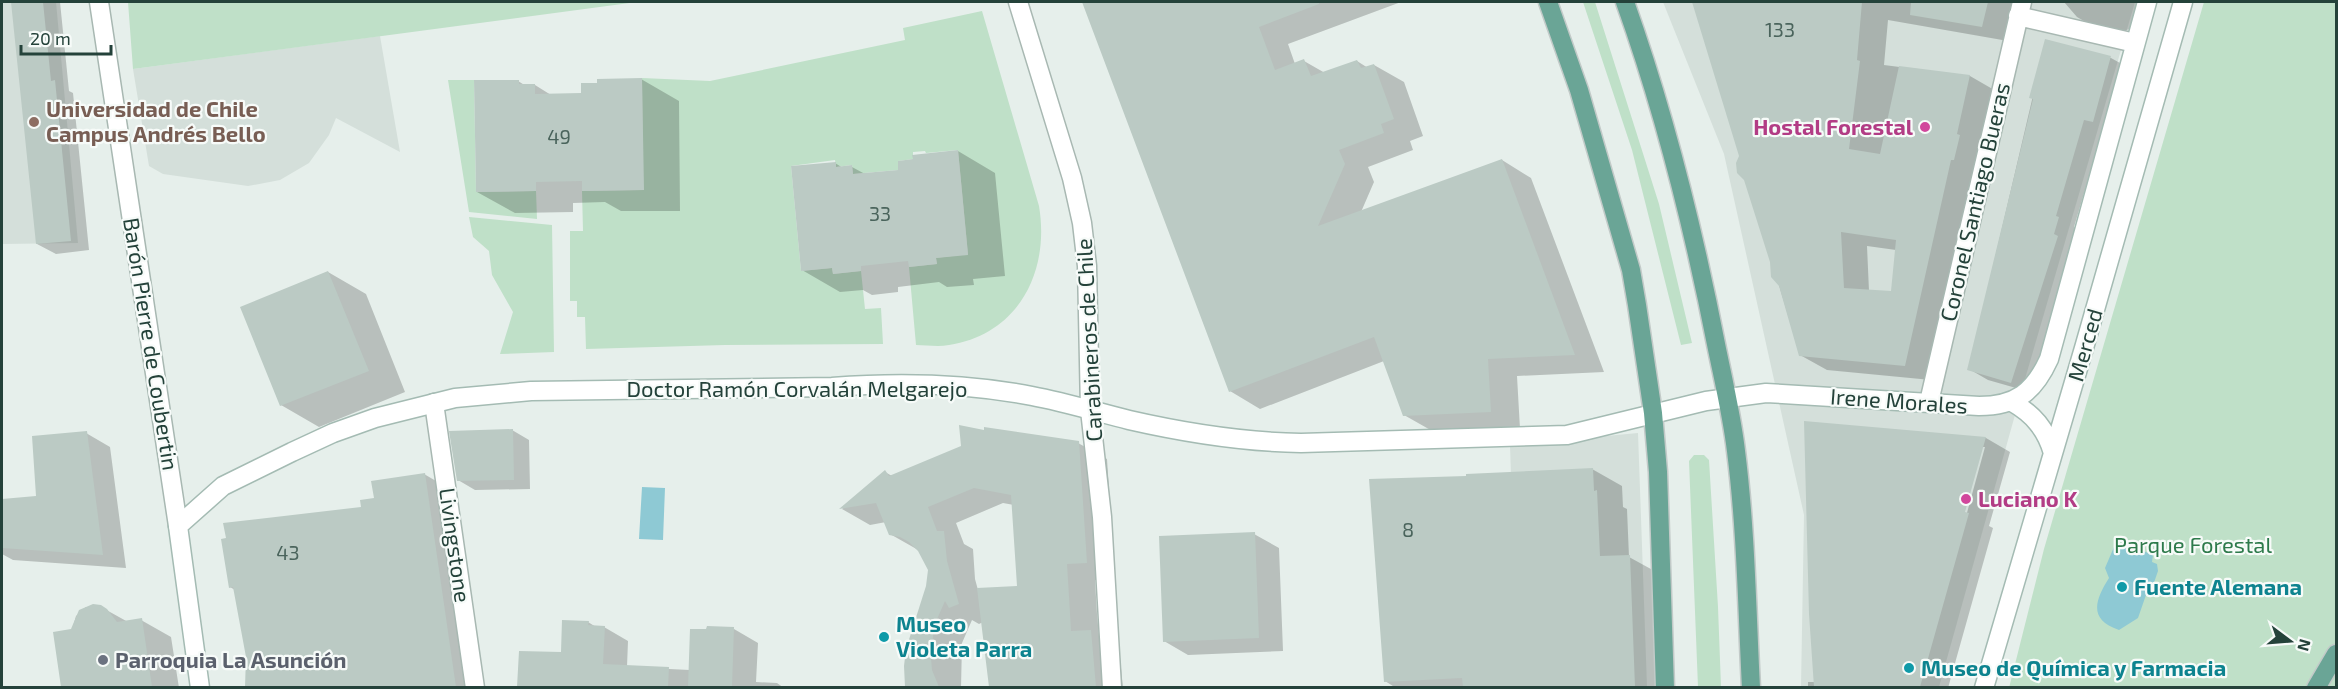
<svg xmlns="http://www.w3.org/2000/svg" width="2338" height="689" font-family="'Exo 2',sans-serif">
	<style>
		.built { fill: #d4dfda }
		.green { fill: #bfe0c8 }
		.water { fill: #8ec9d4 }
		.shadow { fill: #0003; fill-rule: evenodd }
		.building { fill: #bbcac4; fill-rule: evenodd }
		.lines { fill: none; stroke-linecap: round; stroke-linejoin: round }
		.minor-casing { stroke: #a8b8b2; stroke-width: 21 }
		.secondary-casing { stroke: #a4bbb3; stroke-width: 21 }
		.primary-casing { stroke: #c2cac8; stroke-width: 21 }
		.minor { stroke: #fff; stroke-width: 18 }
		.secondary { stroke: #fff; stroke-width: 18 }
		.primary { stroke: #6aa596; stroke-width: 18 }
		.education-dot { fill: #8d6e63; stroke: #f7fbf9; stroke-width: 2 }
		.hotel-dot { fill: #d1479c; stroke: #f7fbf9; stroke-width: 2 }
		.culture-dot { fill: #0f9aa8; stroke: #f7fbf9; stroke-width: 2 }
		.worship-dot { fill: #6b7280; stroke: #f7fbf9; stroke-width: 2 }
		.labels { text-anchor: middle; stroke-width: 4.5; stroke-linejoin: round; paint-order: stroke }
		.number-label { font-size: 20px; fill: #4a645c }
		.education-label { font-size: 22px; font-weight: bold; fill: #785e54; stroke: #f7fbf9; text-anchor: start }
		.hotel-label { font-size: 22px; font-weight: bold; fill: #b23c85; stroke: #f7fbf9; text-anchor: end }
		.street-label { font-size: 22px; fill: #24423a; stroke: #f7fbf9 }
		.park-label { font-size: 22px; fill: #2d7a4b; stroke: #f7fbf9 }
		.culture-label { font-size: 22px; font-weight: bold; fill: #0d838f; stroke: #f7fbf9; text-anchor: start }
		.worship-label { font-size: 22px; font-weight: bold; fill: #5b616d; stroke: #f7fbf9; text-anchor: start }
	</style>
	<rect width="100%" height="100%" fill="#e6efeb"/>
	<path class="built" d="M 2,2 L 56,2 L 78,243 L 2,244 Z
		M 1663,2 L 2135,2 L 2027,372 L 1939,687 L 1801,687 L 1804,515 L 1724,154 Z
		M 380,36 L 400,152 L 336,118 L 329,135 L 309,163 L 280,180 L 248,186 L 163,174 L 149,166 L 133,69 Z
		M 1638,433 L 1647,687 L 1518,687 L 1510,445 Z"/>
	<path class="green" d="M 128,2 L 637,2 L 133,69 Z
		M 1583,2 L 1595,2 L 1659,204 L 1692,343 L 1681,345 L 1632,150 Z
		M 2204,2 L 2336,2 L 2336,687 L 2009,688 L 2044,549 Z
		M 982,11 L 1039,206 C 1050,271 1019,334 949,345 C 938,347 926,345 916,345 L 909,267 L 937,264 L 936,258 L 968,254 L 958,150 L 926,153 L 925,151 L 913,152 L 913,159 L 898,161 L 898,170 L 853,174 L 852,165 L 836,167 L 835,160 L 791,166 L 801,271 L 832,268 L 833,274 L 861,271 L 865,309 L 881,308 L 883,344 L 725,345 L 586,349 L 585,317 L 577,317 L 577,301 L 570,301 L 570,231 L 583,231 L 582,191 L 643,190 L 642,78 L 710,81 L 905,40 L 903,28 Z
		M 448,80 L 474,80 L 476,192 L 536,191 L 537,219 L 469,212 Z
		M 469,217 L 552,225 L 554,352 L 500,354 L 513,312 L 492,275 L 489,251 L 473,237 Z
		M 1694,455 L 1704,455 L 1709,460 L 1718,607 L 1721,687 L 1698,687 L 1689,461 Z"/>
	<path class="water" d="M 642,487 L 665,488 L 663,540 L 639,539 Z
		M 2124,543 L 2153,555 L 2152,562 L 2157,564 L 2158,571 L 2149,597 L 2146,595 L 2138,618 L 2119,630 C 2088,620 2095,600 2109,578 L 2105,568 L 2114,547 L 2121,548 Z"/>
	<path class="shadow" d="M 13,2 L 60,2 L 69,91 L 73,93 L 89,250 L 56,254 L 37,244 Z
		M 1084,2 L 1401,2 L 1288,44 L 1295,64 L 1304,61 L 1325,73 L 1357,61 L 1368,68 L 1374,65 L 1404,82 L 1423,136 L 1410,141 L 1413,150 L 1368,167 L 1374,182 L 1361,212 L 1502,160 L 1531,178 L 1604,372 L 1517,376 L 1520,429 L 1434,432 L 1404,415 L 1384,361 L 1260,409 L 1230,391 Z
		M 1694,2 L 2016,2 L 2008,41 L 1888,20 L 1884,65 L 1970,76 L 1996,91 L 1931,380 L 1827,370 L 1800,355 ZM 1867,246 L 1896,250 L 1893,293 L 1869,291 Z
		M 2064,2 L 2152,2 L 2137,27 L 2113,34 L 2101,31 L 2077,17 Z
		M 2046,40 L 2111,58 L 2129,68 L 2103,129 L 2074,227 L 2077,229 L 2076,248 L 2030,392 L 1988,380 L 1969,369 Z
		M 641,79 L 679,101 L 680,211 L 621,211 L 605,202 L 573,203 L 573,212 L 515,213 L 477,192 L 518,81 L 526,86 L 535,85 L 551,95 L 583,94 Z
		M 958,151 L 995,173 L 1005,276 L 973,279 L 974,285 L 947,287 L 939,282 L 898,287 L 898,292 L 872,295 L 863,290 L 840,292 L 802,270 L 835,163 L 843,168 L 852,167 L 865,174 L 900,171 Z
		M 328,272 L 366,294 L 405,392 L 319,427 L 281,405 Z
		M 1805,423 L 1986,438 L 2010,452 L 1989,526 L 1993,528 L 1948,688 L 1808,688 L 1808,682 L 1815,682 ZM 1982,447 L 1985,447 L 1965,520 L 1962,519 Z
		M 512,430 L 529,440 L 530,489 L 475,490 L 458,480 Z
		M 86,433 L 110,447 L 126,568 L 13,560 L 2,554 L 2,500 L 38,497 Z
		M 1078,443 L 1107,459 L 1115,579 L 1095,580 L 1097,614 L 1099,636 L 1119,648 L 1123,688 L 990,688 L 983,622 L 979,624 L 972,620 L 962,643 L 961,688 L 908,688 L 906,666 L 928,586 L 930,570 L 920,551 L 890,534 L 886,522 L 870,525 L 842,509 L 885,472 L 892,476 ZM 1003,503 L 1014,505 L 1019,587 L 978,590 L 975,579 L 973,549 L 964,544 L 956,523 Z
		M 1592,469 L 1622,486 L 1623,507 L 1627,509 L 1629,557 L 1660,574 L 1663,688 L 1396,688 L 1385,681 L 1467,477 Z
		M 424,474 L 448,488 L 478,688 L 248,688 L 247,657 L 235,590 L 230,587 L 363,509 L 375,499 Z
		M 1254,534 L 1279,548 L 1283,651 L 1188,655 L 1164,641 Z
		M 86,607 L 101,607 L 128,622 L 141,620 L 171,637 L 179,688 L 63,688 L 55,633 L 72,630 L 76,616 Z
		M 588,622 L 596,627 L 604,627 L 628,641 L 627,667 L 690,670 L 734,629 L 758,643 L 756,682 L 777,683 L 784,688 L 519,688 L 521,652 L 562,654 Z"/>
	<path class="building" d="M 11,2 L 43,2 L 51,81 L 55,80 L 71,241 L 36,244 Z
		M 1082,2 L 1319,2 L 1319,4 L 1259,27 L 1275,70 L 1304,59 L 1311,76 L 1357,60 L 1361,68 L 1374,64 L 1394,119 L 1381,124 L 1384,133 L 1339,150 L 1345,164 L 1318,226 L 1502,159 L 1575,355 L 1488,359 L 1491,412 L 1403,416 L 1374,337 L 1229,392 Z
		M 1692,2 L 1862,2 L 1857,60 L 1860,61 L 1849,149 L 1880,154 L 1899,66 L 1970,75 L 1957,134 L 1960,135 L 1954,160 L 1951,160 L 1905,366 L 1799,356 L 1779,286 L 1771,277 L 1770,262 L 1744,180 L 1737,173 L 1736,163 L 1739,156 ZM 1841,232 L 1896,240 L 1891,291 L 1844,288 Z
		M 1911,2 L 1988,2 L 1982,27 L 1910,15 Z
		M 2045,39 L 2111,56 L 2093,122 L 2084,120 L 2056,216 L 2059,217 L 2054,234 L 2058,236 L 2011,383 L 1967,370 L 2033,99 L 2029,98 Z
		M 642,78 L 644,190 L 582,191 L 582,181 L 536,182 L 536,191 L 476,192 L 474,80 L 519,80 L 519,84 L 535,84 L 535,94 L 581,93 L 581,83 L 597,83 L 597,79 Z
		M 958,150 L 968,255 L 936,258 L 937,264 L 909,267 L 908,261 L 861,266 L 861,271 L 833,274 L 832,268 L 801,271 L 791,166 L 836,162 L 836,167 L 852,165 L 853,174 L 898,170 L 898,161 L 913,159 L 912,155 Z
		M 328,271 L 369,371 L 280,406 L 240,307 Z
		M 1804,421 L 1986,437 L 1965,512 L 1969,513 L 1920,687 L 1814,687 L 1809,614 Z
		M 959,425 L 984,430 L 984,427 L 1079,441 L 1087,563 L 1067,564 L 1069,596 L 1071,631 L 1091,630 L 1096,687 L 989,687 L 977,588 L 1017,586 L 1011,495 L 974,488 L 928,507 L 937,531 L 944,531 L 947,561 L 959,604 L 949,608 L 945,601 L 934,626 L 931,658 L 932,670 L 939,687 L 905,687 L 904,666 L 906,649 L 926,586 L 928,570 L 918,551 L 909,542 L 900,537 L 889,535 L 876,503 L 839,509 L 885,470 L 889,476 L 961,446 Z
		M 513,429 L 514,480 L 457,481 L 449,431 Z
		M 87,431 L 103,555 L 2,548 L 2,499 L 36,496 L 32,436 Z
		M 1593,468 L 1594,491 L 1597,490 L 1600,556 L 1630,555 L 1635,687 L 1463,687 L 1462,678 L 1384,682 L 1369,479 L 1466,476 L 1466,474 Z
		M 425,473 L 456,687 L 245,687 L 246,657 L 233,587 L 229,588 L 221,539 L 226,538 L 223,523 L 361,507 L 360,500 L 374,498 L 371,481 Z
		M 1255,532 L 1259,638 L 1163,642 L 1159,536 Z
		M 93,604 L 101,605 L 107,609 L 117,622 L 142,618 L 152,687 L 61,687 L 53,632 L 71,629 L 79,610 Z
		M 562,620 L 589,621 L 588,625 L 605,626 L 603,664 L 669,667 L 668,687 L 517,687 L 519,651 L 561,652 Z
		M 707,626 L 734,627 L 732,687 L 688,687 L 690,629 L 706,629 Z"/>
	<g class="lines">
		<defs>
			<path id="minor" d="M 99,2 L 178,526
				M 1018,2 L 1072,178 L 1082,223 L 1087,266 L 1090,410 L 1102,517 L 1112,688
				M 2018,16 L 2135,43
				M 1929,402 L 2022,2
				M 434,403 L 475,688"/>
			<path id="secondary" d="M 2012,402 C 2033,414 2046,429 2053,453
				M 200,688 L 178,526 L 223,486 L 292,452 L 333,433 L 375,418 L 455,398 L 531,391 L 832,387 C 899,382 965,383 1032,396 C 1064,402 1097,412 1129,420 C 1186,433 1243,442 1301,443 L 1567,435 L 1706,401 L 1766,393 L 1979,406 C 2016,406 2034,392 2049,359 L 2147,2
				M 1984,688 L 2084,348 L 2183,2"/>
			<path id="primary" d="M 1548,2 L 1579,90 L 1631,270 L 1637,305 L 1653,413 L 1658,472 L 1665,688
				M 1625,2 C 1665,114 1694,231 1717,349 C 1724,383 1732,417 1736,451 C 1746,530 1747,609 1751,688
				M 2316,688 L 2336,654"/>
		</defs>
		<use href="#minor" class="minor-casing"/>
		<use href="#secondary" class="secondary-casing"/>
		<use href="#primary" class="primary-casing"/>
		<use href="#minor" class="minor"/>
		<use href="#secondary" class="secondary"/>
		<use href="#primary" class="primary"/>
	</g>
	<circle class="education-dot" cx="34" cy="122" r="6"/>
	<g class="hotel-dot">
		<circle cx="1925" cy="127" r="6"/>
		<circle cx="1966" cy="499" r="6"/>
	</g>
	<g class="culture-dot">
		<circle cx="2122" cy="587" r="6"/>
		<circle cx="884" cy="637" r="6"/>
		<circle cx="1909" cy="668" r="6"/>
	</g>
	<circle class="worship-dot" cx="103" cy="660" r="6"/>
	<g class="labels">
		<g class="number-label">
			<text x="1780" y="37">133</text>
			<text x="559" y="144">49</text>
			<text x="880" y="221">33</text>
			<text x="1408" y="537">8</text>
			<text x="288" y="560">43</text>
		</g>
		<g class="education-label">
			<text x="46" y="117">Universidad de Chile<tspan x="46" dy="25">Campus Andrés Bello</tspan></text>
		</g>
		<g class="hotel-label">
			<text x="1913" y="135">Hostal Forestal</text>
			<text x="1978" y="507" text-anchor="start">Luciano K</text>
		</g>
		<g class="street-label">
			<text transform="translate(1975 202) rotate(-77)" y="8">Coronel Santiago Bueras</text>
			<text transform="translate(1089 340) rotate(-93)" y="8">Carabineros de Chile</text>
			<text transform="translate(151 344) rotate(81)" y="8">Barón Pierre de Coubertin</text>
			<text transform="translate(2085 345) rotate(-74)" y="8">Merced</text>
			<text x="797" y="397">Doctor Ramón Corvalán Melgarejo</text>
			<text transform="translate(1899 401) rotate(4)" y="8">Irene Morales</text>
			<text transform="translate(455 545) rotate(82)" y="8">Livingstone</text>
		</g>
		<g class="park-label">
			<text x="2193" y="553">Parque Forestal</text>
		</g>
		<g class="culture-label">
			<text x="2134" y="595">Fuente Alemana</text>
			<text x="896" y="632">Museo<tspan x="896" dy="25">Violeta Parra</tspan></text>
			<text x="1921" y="676">Museo de Química y Farmacia</text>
		</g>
		<g class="worship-label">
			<text x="115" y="668">Parroquia La Asunción</text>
		</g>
	</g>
	<rect width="2338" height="689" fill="none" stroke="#24423a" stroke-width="6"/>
	<g transform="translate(2290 641) rotate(106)" stroke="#f7fbf9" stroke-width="4.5" paint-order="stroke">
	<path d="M0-4.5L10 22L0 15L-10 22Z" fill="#24423a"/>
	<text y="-9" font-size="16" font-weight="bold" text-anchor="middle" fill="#24423a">N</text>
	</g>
	<path d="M21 45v9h90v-9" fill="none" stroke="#24423a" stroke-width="3"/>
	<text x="30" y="45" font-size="18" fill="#24423a" stroke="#f7fbf9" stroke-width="4.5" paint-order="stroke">20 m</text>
</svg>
